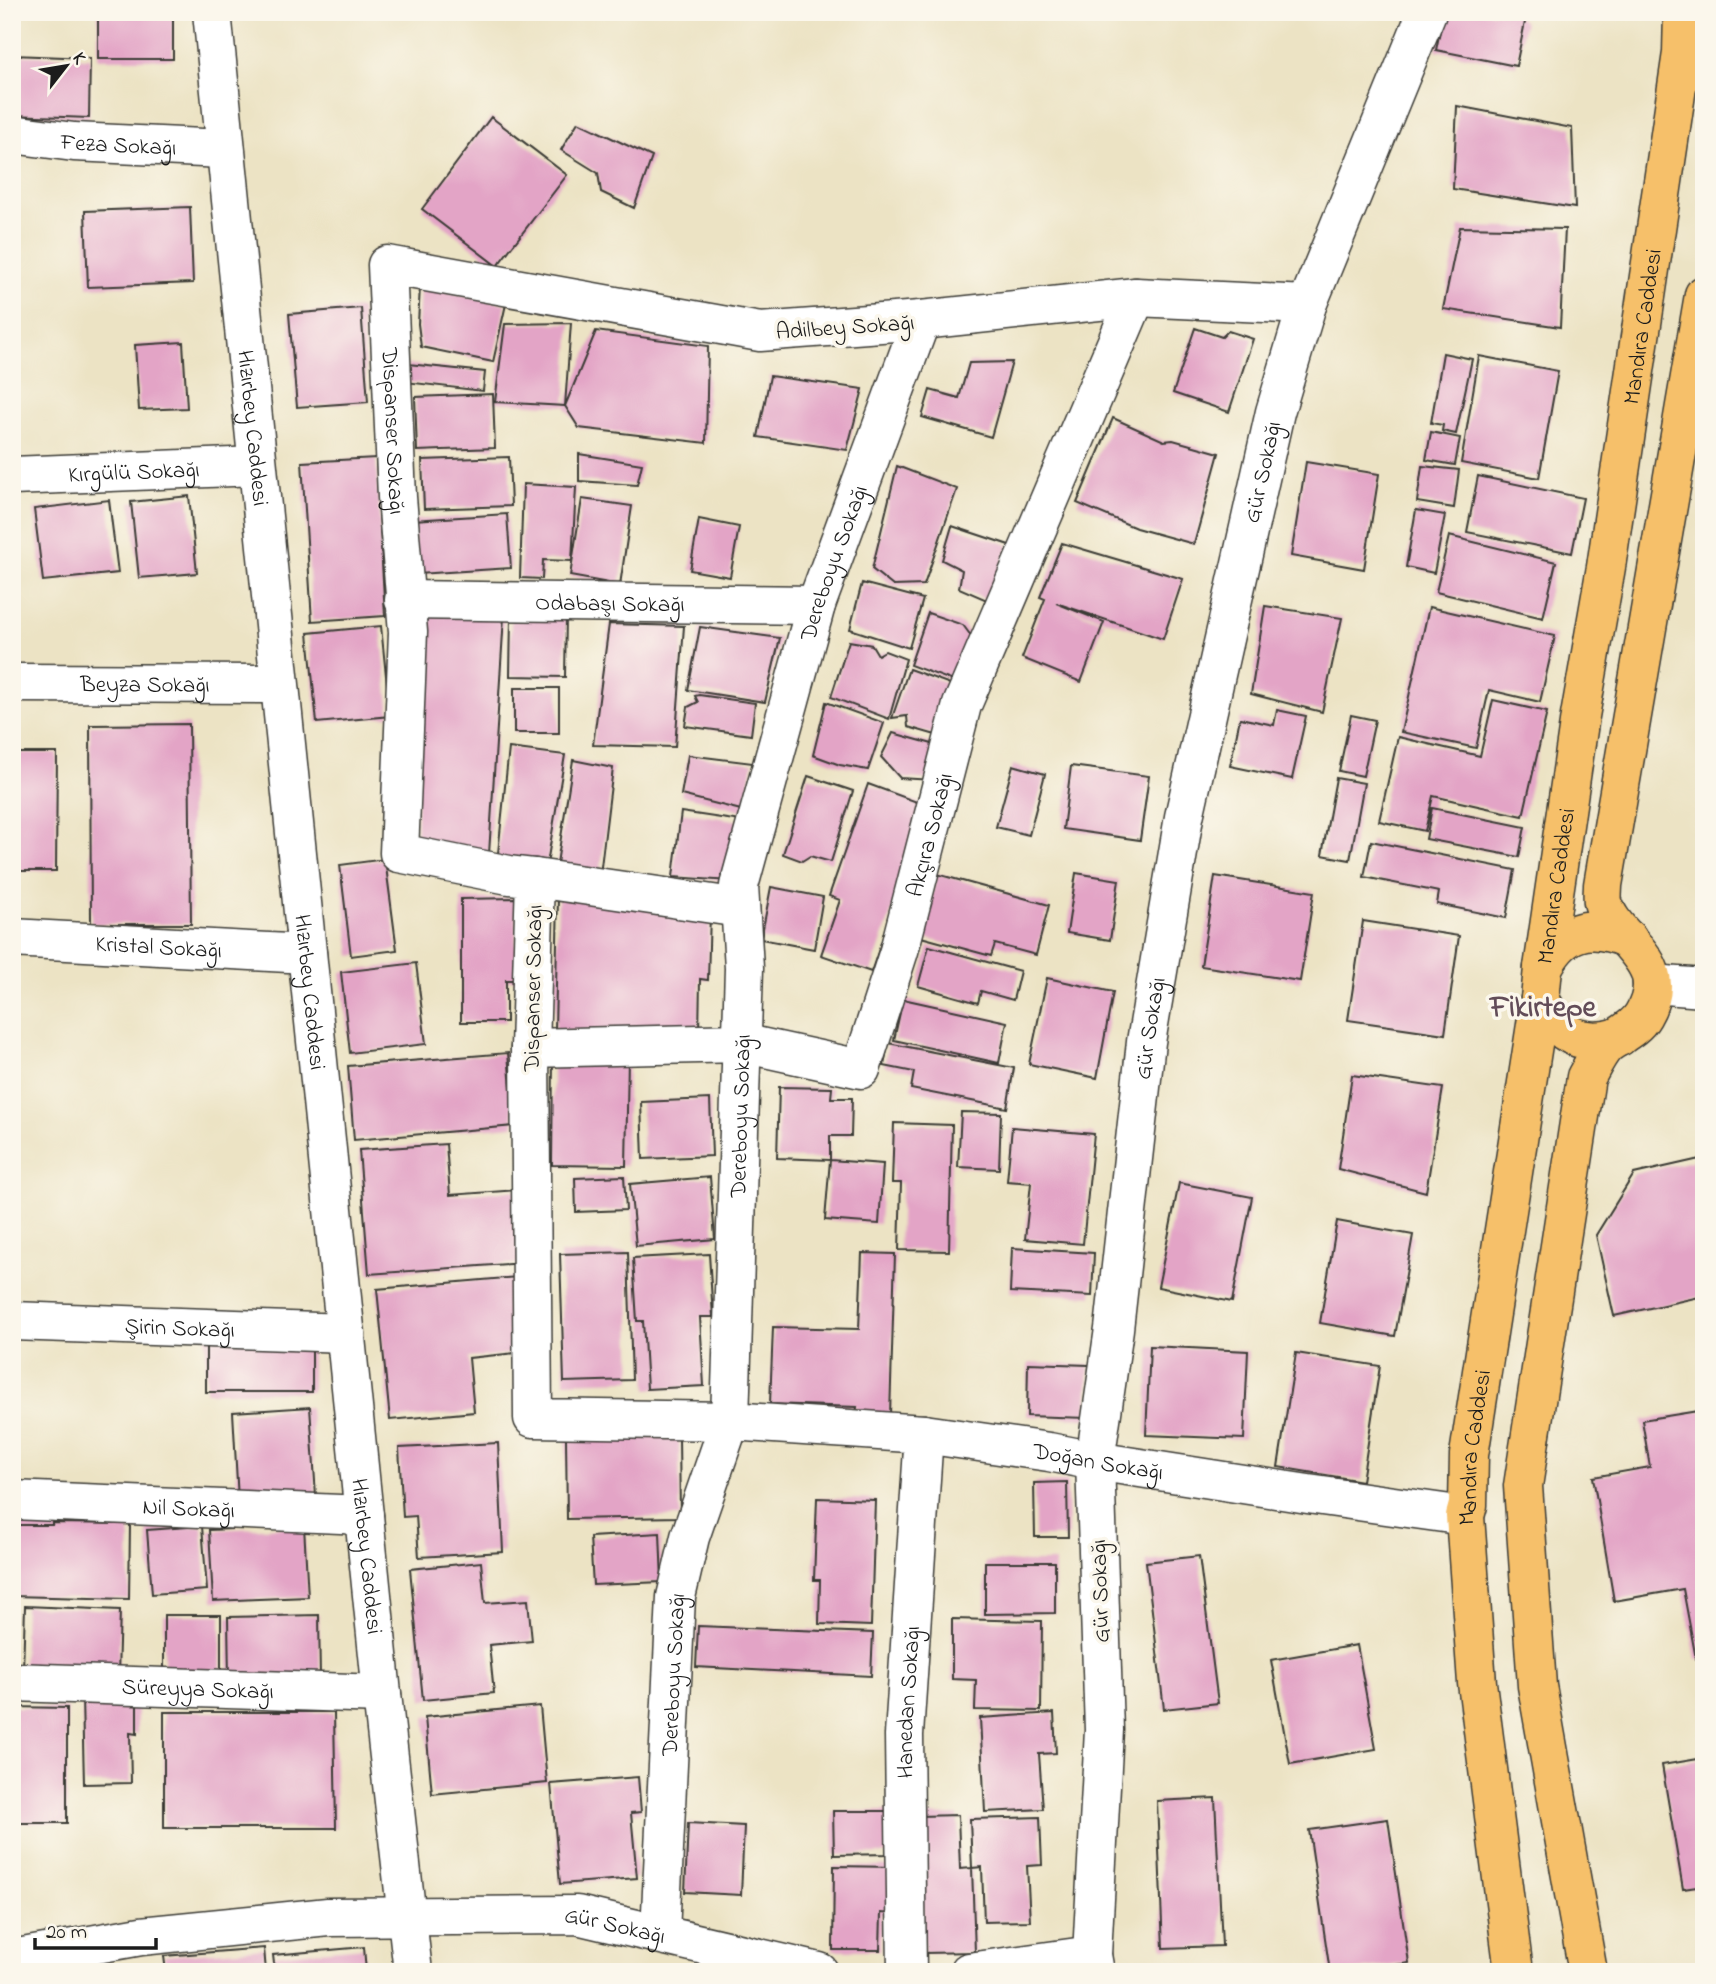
<svg xmlns="http://www.w3.org/2000/svg" width="1716" height="1984" font-family="'Indie Flower',sans-serif">
	<style>
		.building { fill: #e3a4c6 }
		.lines { fill: none; stroke-linecap: round; stroke-linejoin: round }
		.minor-casing { stroke: #3b3a35; stroke-width: 41 }
		.major-casing { stroke: #3b3a35; stroke-width: 41 }
		.minor { stroke: #fff; stroke-width: 38 }
		.major { stroke: #f6c06b; stroke-width: 38 }
		.labels { text-anchor: middle; stroke-width: 7; stroke-linejoin: round; paint-order: stroke }
		.street-label { font-size: 23px; fill: #1c1c1c; stroke: #fbf7ec }
		.district-label { font-size: 30px; font-weight: bold; fill: #624c58; stroke: #fbf7ec }
	</style>
	<rect width="100%" height="100%" fill="#fbf7ec"/>
	<filter id="ink" filterUnits="userSpaceOnUse"><feTurbulence type="fractalNoise" baseFrequency=".0143" numOctaves="2"/><feDisplacementMap in="SourceGraphic" scale="14" xChannelSelector="R" yChannelSelector="G"/><feConvolveMatrix kernelMatrix="1 2 1 2 8 2 1 2 1" color-interpolation-filters="sRGB"/></filter>
	<filter id="wash" filterUnits="userSpaceOnUse"><feTurbulence type="fractalNoise" baseFrequency=".00686" numOctaves="4" result="noise"/><feDisplacementMap in="SourceGraphic" scale="28" xChannelSelector="R" yChannelSelector="G"/><feGaussianBlur stdDeviation="1.57" result="paint"/><feColorMatrix in="noise" values="0 0 0 0 0 0 0 0 0 0 0 0 0 0 0 0 0 1.4 0 .05"/><feComposite in="paint" operator="in"/></filter>
	<g filter="url(#wash)">
		<rect width="100%" height="100%" fill="#ece3c4"/>
		<g id="blocks">
			<path class="building" d="M 98,12 L 173,12 L 173,59 L 98,59 Z
				M 1444,12 L 1511,12 L 1525,22 L 1516,66 L 1436,50 Z
				M 12,55 L 90,58 L 89,118 L 12,115 Z
				M 1457,106 L 1572,128 L 1575,208 L 1453,189 Z
				M 491,117 L 567,175 L 497,266 L 422,209 Z
				M 578,122 L 652,157 L 634,208 L 601,192 L 598,173 L 561,150 Z
				M 190,207 L 193,283 L 88,287 L 85,211 Z
				M 1460,227 L 1565,229 L 1560,327 L 1443,309 Z
				M 420,286 L 506,304 L 493,362 L 421,347 L 418,324 Z
				M 361,308 L 368,402 L 297,407 L 289,314 Z
				M 571,323 L 565,406 L 596,331 L 708,346 L 706,443 L 579,428 L 565,406 L 495,402 L 505,324 Z
				M 1195,328 L 1222,337 L 1228,331 L 1253,339 L 1229,412 L 1173,393 Z
				M 183,342 L 187,408 L 139,410 L 135,345 Z
				M 1443,353 L 1472,359 L 1456,434 L 1442,431 L 1443,425 L 1431,423 Z
				M 1479,356 L 1558,371 L 1539,478 L 1461,463 Z
				M 1012,362 L 991,437 L 922,417 L 930,390 L 959,398 L 969,363 Z
				M 408,364 L 485,372 L 483,391 L 405,382 Z
				M 770,376 L 863,389 L 847,450 L 758,437 Z
				M 493,394 L 495,448 L 417,451 L 415,397 Z
				M 1113,418 L 1164,441 L 1173,440 L 1219,453 L 1194,544 L 1136,528 L 1077,503 Z
				M 1431,432 L 1460,438 L 1455,465 L 1426,460 Z
				M 579,454 L 642,464 L 637,485 L 579,481 Z
				M 509,457 L 511,506 L 424,509 L 422,460 Z
				M 376,458 L 385,616 L 312,621 L 302,462 Z
				M 1306,462 L 1379,474 L 1364,569 L 1291,556 Z
				M 897,466 L 957,489 L 924,585 L 893,586 L 872,569 Z
				M 1422,466 L 1459,470 L 1454,508 L 1417,502 Z
				M 1478,476 L 1583,498 L 1572,553 L 1467,532 Z
				M 523,484 L 576,487 L 572,561 L 543,560 L 542,579 L 520,578 Z
				M 189,496 L 197,573 L 139,578 L 131,502 Z
				M 582,499 L 632,506 L 620,585 L 570,576 Z
				M 109,500 L 118,573 L 43,581 L 34,509 Z
				M 1416,510 L 1445,515 L 1434,573 L 1406,567 Z
				M 507,514 L 511,568 L 417,574 L 413,520 Z
				M 699,519 L 739,527 L 730,577 L 690,570 Z
				M 952,526 L 1009,545 L 989,601 L 959,588 L 962,570 L 942,560 Z
				M 1449,536 L 1556,562 L 1543,618 L 1436,592 Z
				M 1062,543 L 1183,579 L 1163,639 L 1056,603 L 1104,622 L 1081,682 L 1022,658 L 1045,599 L 1040,597 Z
				M 862,583 L 923,599 L 909,648 L 850,629 Z
				M 1265,606 L 1342,618 L 1322,712 L 1251,694 Z
				M 1429,607 L 1555,636 L 1540,702 L 1489,690 L 1476,748 L 1401,732 Z
				M 422,610 L 504,616 L 489,854 L 416,849 Z
				M 928,613 L 963,625 L 974,640 L 967,686 L 910,665 Z
				M 511,615 L 566,616 L 565,677 L 510,676 Z
				M 609,624 L 684,626 L 675,747 L 593,745 Z
				M 381,626 L 390,716 L 317,723 L 308,633 Z
				M 700,627 L 780,638 L 765,702 L 688,690 Z
				M 849,641 L 872,645 L 878,655 L 885,651 L 906,659 L 889,719 L 831,697 Z
				M 909,669 L 964,689 L 946,738 L 908,727 L 907,716 L 892,718 Z
				M 514,688 L 559,688 L 559,733 L 514,733 Z
				M 699,695 L 755,703 L 751,735 L 685,726 L 688,707 L 698,702 L 695,696 Z
				M 1493,700 L 1547,712 L 1523,816 L 1433,796 L 1425,831 L 1379,821 L 1398,737 L 1480,756 Z
				M 826,702 L 884,723 L 868,770 L 840,765 L 813,755 Z
				M 1277,710 L 1306,716 L 1292,779 L 1230,766 L 1240,718 L 1274,725 Z
				M 1351,715 L 1375,720 L 1363,776 L 1339,771 Z
				M 189,724 L 191,924 L 91,924 L 90,725 Z
				M 893,733 L 943,747 L 933,780 L 900,778 L 881,757 Z
				M 509,748 L 565,755 L 547,864 L 497,863 Z
				M 12,753 L 57,753 L 56,871 L 12,871 Z
				M 688,755 L 753,763 L 745,811 L 681,795 Z
				M 573,760 L 613,768 L 600,875 L 556,870 Z
				M 1013,765 L 1045,774 L 1029,835 L 996,827 Z
				M 1071,766 L 1149,776 L 1140,840 L 1063,829 Z
				M 808,776 L 853,791 L 831,862 L 810,856 L 802,861 L 783,854 Z
				M 1336,778 L 1364,783 L 1350,860 L 1322,855 Z
				M 868,784 L 928,806 L 871,972 L 821,955 L 840,900 L 829,896 Z
				M 1432,808 L 1525,827 L 1519,857 L 1426,839 Z
				M 681,812 L 741,821 L 730,881 L 673,877 Z
				M 1371,841 L 1515,870 L 1506,918 L 1437,904 L 1439,892 L 1364,877 Z
				M 385,859 L 397,950 L 351,956 L 340,865 Z
				M 1076,873 L 1119,880 L 1110,940 L 1067,933 Z
				M 937,874 L 1049,905 L 1036,955 L 995,944 L 991,956 L 921,937 Z
				M 1215,876 L 1314,892 L 1300,981 L 1201,966 Z
				M 771,887 L 823,897 L 814,949 L 761,939 Z
				M 516,898 L 516,980 L 506,980 L 506,1022 L 461,1022 L 461,899 Z
				M 558,898 L 710,913 L 708,980 L 700,979 L 699,1034 L 555,1030 Z
				M 1363,921 L 1459,936 L 1445,1034 L 1348,1020 Z
				M 929,946 L 1020,971 L 1013,1000 L 981,991 L 978,1003 L 918,986 Z
				M 416,963 L 426,1044 L 350,1053 L 341,972 Z
				M 1047,978 L 1113,992 L 1097,1078 L 1029,1064 Z
				M 903,999 L 1007,1022 L 999,1063 L 894,1040 Z
				M 888,1043 L 1014,1068 L 1007,1108 L 911,1089 L 914,1072 L 884,1066 Z
				M 508,1053 L 514,1126 L 354,1140 L 348,1066 Z
				M 553,1056 L 628,1057 L 626,1166 L 552,1165 Z
				M 1352,1075 L 1443,1088 L 1426,1192 L 1338,1169 Z
				M 779,1087 L 832,1088 L 831,1098 L 852,1098 L 851,1136 L 830,1136 L 830,1160 L 777,1158 Z
				M 710,1099 L 712,1156 L 643,1159 L 641,1102 Z
				M 961,1112 L 1001,1113 L 999,1169 L 958,1167 Z
				M 894,1123 L 952,1125 L 949,1251 L 899,1250 L 901,1183 L 892,1183 Z
				M 1012,1127 L 1094,1134 L 1083,1244 L 1025,1239 L 1031,1183 L 1007,1181 Z
				M 446,1144 L 450,1195 L 518,1190 L 523,1263 L 369,1274 L 359,1150 Z
				M 1704,1158 L 1704,1296 L 1614,1316 L 1596,1235 L 1634,1174 Z
				M 830,1160 L 883,1164 L 879,1224 L 825,1220 Z
				M 624,1176 L 626,1210 L 576,1212 L 575,1178 Z
				M 710,1177 L 715,1239 L 636,1246 L 630,1184 Z
				M 1179,1183 L 1252,1197 L 1232,1302 L 1158,1287 Z
				M 1337,1221 L 1413,1235 L 1395,1336 L 1320,1323 Z
				M 1012,1248 L 1094,1253 L 1092,1296 L 1010,1292 Z
				M 628,1252 L 632,1380 L 564,1382 L 560,1254 Z
				M 862,1253 L 895,1254 L 890,1415 L 856,1414 L 857,1407 L 770,1404 L 773,1327 L 859,1329 Z
				M 709,1254 L 713,1317 L 700,1317 L 704,1386 L 647,1389 L 643,1321 L 637,1321 L 633,1258 Z
				M 517,1277 L 525,1352 L 469,1358 L 474,1412 L 390,1420 L 377,1289 Z
				M 206,1337 L 312,1338 L 312,1392 L 206,1392 Z
				M 1150,1346 L 1248,1351 L 1244,1439 L 1146,1435 Z
				M 1296,1353 L 1380,1366 L 1362,1481 L 1278,1467 Z
				M 1028,1363 L 1089,1365 L 1087,1418 L 1027,1416 Z
				M 310,1407 L 316,1496 L 238,1500 L 233,1412 Z
				M 1704,1410 L 1704,1658 L 1696,1659 L 1683,1589 L 1614,1601 L 1593,1477 L 1650,1467 L 1642,1420 Z
				M 679,1436 L 680,1517 L 567,1519 L 566,1438 Z
				M 498,1443 L 503,1552 L 419,1557 L 416,1516 L 403,1517 L 399,1448 Z
				M 1067,1482 L 1068,1537 L 1035,1537 L 1034,1483 Z
				M 817,1498 L 875,1500 L 871,1626 L 819,1624 L 820,1580 L 814,1580 Z
				M 52,1523 L 130,1524 L 129,1599 L 12,1596 L 12,1525 L 52,1525 Z
				M 202,1526 L 207,1590 L 152,1594 L 147,1530 Z
				M 304,1526 L 308,1597 L 213,1601 L 209,1530 Z
				M 660,1533 L 662,1582 L 593,1585 L 590,1537 Z
				M 1199,1556 L 1218,1703 L 1164,1709 L 1146,1562 Z
				M 481,1562 L 485,1603 L 528,1600 L 532,1641 L 489,1645 L 494,1693 L 423,1700 L 410,1569 Z
				M 985,1562 L 1055,1562 L 1055,1613 L 985,1614 Z
				M 25,1606 L 120,1610 L 118,1675 L 23,1671 Z
				M 164,1615 L 221,1615 L 221,1677 L 164,1677 Z
				M 319,1615 L 320,1678 L 229,1680 L 228,1617 Z
				M 952,1619 L 1042,1621 L 1041,1711 L 975,1710 L 976,1680 L 952,1679 Z
				M 698,1626 L 873,1633 L 871,1676 L 696,1667 Z
				M 1357,1645 L 1376,1749 L 1290,1764 L 1271,1660 Z
				M 137,1696 L 137,1734 L 130,1733 L 131,1783 L 84,1784 L 82,1697 Z
				M 540,1706 L 547,1783 L 432,1794 L 425,1717 Z
				M 12,1707 L 67,1708 L 67,1823 L 12,1823 Z
				M 164,1712 L 334,1712 L 336,1828 L 164,1828 Z
				M 1054,1713 L 1056,1753 L 1039,1754 L 1043,1809 L 985,1812 L 980,1718 Z
				M 1704,1758 L 1704,1886 L 1683,1889 L 1662,1765 Z
				M 638,1777 L 641,1812 L 631,1813 L 637,1878 L 560,1884 L 551,1784 Z
				M 1215,1798 L 1222,1946 L 1163,1948 L 1157,1801 Z
				M 833,1811 L 890,1811 L 890,1854 L 834,1855 Z
				M 958,1815 L 960,1869 L 972,1868 L 970,1819 L 1040,1817 L 1042,1865 L 1027,1866 L 1030,1921 L 984,1922 L 982,1867 L 972,1868 L 975,1952 L 924,1953 L 919,1816 Z
				M 1388,1819 L 1409,1963 L 1347,1972 L 1330,1972 L 1309,1830 Z
				M 688,1823 L 744,1826 L 741,1895 L 685,1892 Z
				M 834,1866 L 895,1867 L 894,1914 L 881,1913 L 880,1950 L 833,1950 Z
				M 364,1947 L 366,1972 L 275,1972 L 273,1955 Z
				M 264,1948 L 266,1972 L 166,1972 L 164,1956 Z"/>
		</g>
	</g>
	<g filter="url(#ink)">
		<use href="#blocks" fill-opacity="0" stroke="#3b3a35" stroke-width="2"/>
		<g class="lines">
			<defs>
				<g id="minor">
					<path id="s1" d="M 212,12 L 382,1694 L 413,1972"/>
					<path id="s2" d="M 12,134 L 74,142 L 224,149"/>
					<path id="s3" d="M 1307,305 L 1136,297 L 921,320 L 760,332 L 387,265 L 397,497 L 408,632 L 399,853 L 509,875 L 535,878 L 530,1048 L 533,1418 L 730,1421 L 924,1434 L 1049,1452 L 1095,1461 L 1308,1494 L 1465,1516"/>
					<path id="s4" d="M 12,476 L 257,466"/>
					<path id="s5" d="M 404,600 L 816,605"/>
					<path id="s6" d="M 12,683 L 279,684"/>
					<path d="M 535,878 L 740,908"/>
					<path id="s7" d="M 12,938 L 307,954"/>
					<path d="M 1652,984 L 1704,988"/>
					<path id="s8" d="M 530,1048 L 742,1043 L 861,1069 L 899,951 L 962,705 L 1136,297"/>
					<path id="s9" d="M 12,1321 L 346,1333"/>
					<path id="s10" d="M 12,1500 L 364,1515"/>
					<path id="s11" d="M 12,1682 L 382,1694"/>
					<path id="s12" d="M 660,1933 L 676,1597 L 690,1537 L 730,1421 L 744,968 L 739,886 L 816,605 L 921,320"/>
					<path id="s13" d="M 12,1959 L 141,1936 L 328,1917 L 577,1915 L 819,1972"/>
					<path id="s14" d="M 907,1972 L 904,1735 L 924,1434"/>
					<path d="M 969,1972 L 1092,1955"/>
					<path id="s15" d="M 1095,1972 L 1092,1955 L 1104,1730 L 1095,1461 L 1114,1329 L 1146,1042 L 1184,817 L 1275,412 L 1307,305 L 1427,12"/>
				</g>
				<g id="major">
					<path d="M 1543,968 C 1562,930 1589,922 1628,939"/>
					<path d="M 1540,999 C 1557,1034 1580,1048 1619,1037"/>
					<path id="s16" d="M 1514,1972 L 1477,1683 L 1465,1516 L 1468,1505 L 1469,1455 L 1540,999 L 1543,968 L 1580,716 L 1606,567 L 1682,53 L 1683,12"/>
					<path d="M 1588,1972 L 1537,1686 L 1523,1486 L 1586,1077 C 1592,1067 1598,1053 1606,1045 C 1619,1035 1635,1029 1643,1015 C 1675,960 1613,942 1603,902 C 1602,897 1603,890 1603,885 L 1704,295"/>
				</g>
			</defs>
			<use href="#minor" class="minor-casing"/>
			<use href="#major" class="major-casing"/>
			<use href="#minor" class="minor"/>
			<use href="#major" class="major"/>
		</g>
	</g>
	<g class="labels">
		<g class="street-label">
			<text dy="8" stroke="none"><textPath href="#s2" startOffset="107">Feza Sokağı</textPath></text>
			<text transform="translate(845 326) rotate(-4)" y="8">Adilbey Sokağı</text>
			<text dy="8" stroke="none"><textPath href="#s16" startOffset="1662">Mandıra Caddesi</textPath></text>
			<text dy="8" stroke="none"><textPath href="#s1" startOffset="418">Hızırbey Caddesi</textPath></text>
			<text dy="8" stroke="none"><textPath href="#s3" startOffset="1094">Dispanser Sokağı</textPath></text>
			<text dy="8" stroke="none"><textPath href="#s4" startOffset="122">Kırgülü Sokağı</textPath></text>
			<text dy="8" stroke="none"><textPath href="#s15" startOffset="1516">Gür Sokağı</textPath></text>
			<text dy="8" stroke="none"><textPath href="#s12" startOffset="1393">Dereboyu Sokağı</textPath></text>
			<text dy="8" stroke="none"><textPath href="#s5" startOffset="206">Odabaşı Sokağı</textPath></text>
			<text dy="8" stroke="none"><textPath href="#s6" startOffset="133">Beyza Sokağı</textPath></text>
			<text dy="8" stroke="none"><textPath href="#s8" startOffset="578">Akçıra Sokağı</textPath></text>
			<text dy="8" stroke="none"><textPath href="#s16" startOffset="1096">Mandıra Caddesi</textPath></text>
			<text dy="8" stroke="none"><textPath href="#s7" startOffset="147">Kristal Sokağı</textPath></text>
			<text transform="translate(532 988) rotate(-89)" y="8">Dispanser Sokağı</text>
			<text dy="8" stroke="none"><textPath href="#s1" startOffset="985">Hızırbey Caddesi</textPath></text>
			<text dy="8" stroke="none"><textPath href="#s15" startOffset="948">Gür Sokağı</textPath></text>
			<text dy="8" stroke="none"><textPath href="#s12" startOffset="826">Dereboyu Sokağı</textPath></text>
			<text dy="8" stroke="none"><textPath href="#s9" startOffset="168">Şirin Sokağı</textPath></text>
			<text dy="8" stroke="none"><textPath href="#s16" startOffset="528">Mandıra Caddesi</textPath></text>
			<text dy="8" stroke="none"><textPath href="#s3" startOffset="2763">Doğan Sokağı</textPath></text>
			<text dy="8" stroke="none"><textPath href="#s10" startOffset="177">Nil Sokağı</textPath></text>
			<text dy="8" stroke="none"><textPath href="#s1" startOffset="1552">Hızırbey Caddesi</textPath></text>
			<text transform="translate(1099 1591) rotate(-92)" y="8">Gür Sokağı</text>
			<text dy="8" stroke="none"><textPath href="#s12" startOffset="259">Dereboyu Sokağı</textPath></text>
			<text dy="8" stroke="none"><textPath href="#s11" startOffset="186">Süreyya Sokağı</textPath></text>
			<text dy="8" stroke="none"><textPath href="#s14" startOffset="270">Hanedan Sokağı</textPath></text>
			<text dy="8" stroke="none"><textPath href="#s13" startOffset="607">Gür Sokağı</textPath></text>
		</g>
		<g class="district-label">
			<text x="1543" y="1016">Fikirtepe</text>
		</g>
	</g>
	<rect width="1716" height="1984" fill="none" stroke="#fbf7ec" stroke-width="42"/>
	<g transform="translate(66 66) rotate(59)" stroke="#fbf7ec" stroke-width="5" paint-order="stroke">
	<path d="M0-5L12 26L0 18L-12 26Z" fill="#1c1c1c"/>
	<text y="-10" font-size="19" font-weight="bold" text-anchor="middle" fill="#1c1c1c">K</text>
	</g>
	<path d="M35 1938v10h121v-10" fill="none" stroke="#1c1c1c" stroke-width="3.5"/>
	<text x="46" y="1938" font-size="21" fill="#1c1c1c" stroke="#fbf7ec" stroke-width="5" paint-order="stroke">20 m</text>
</svg>
